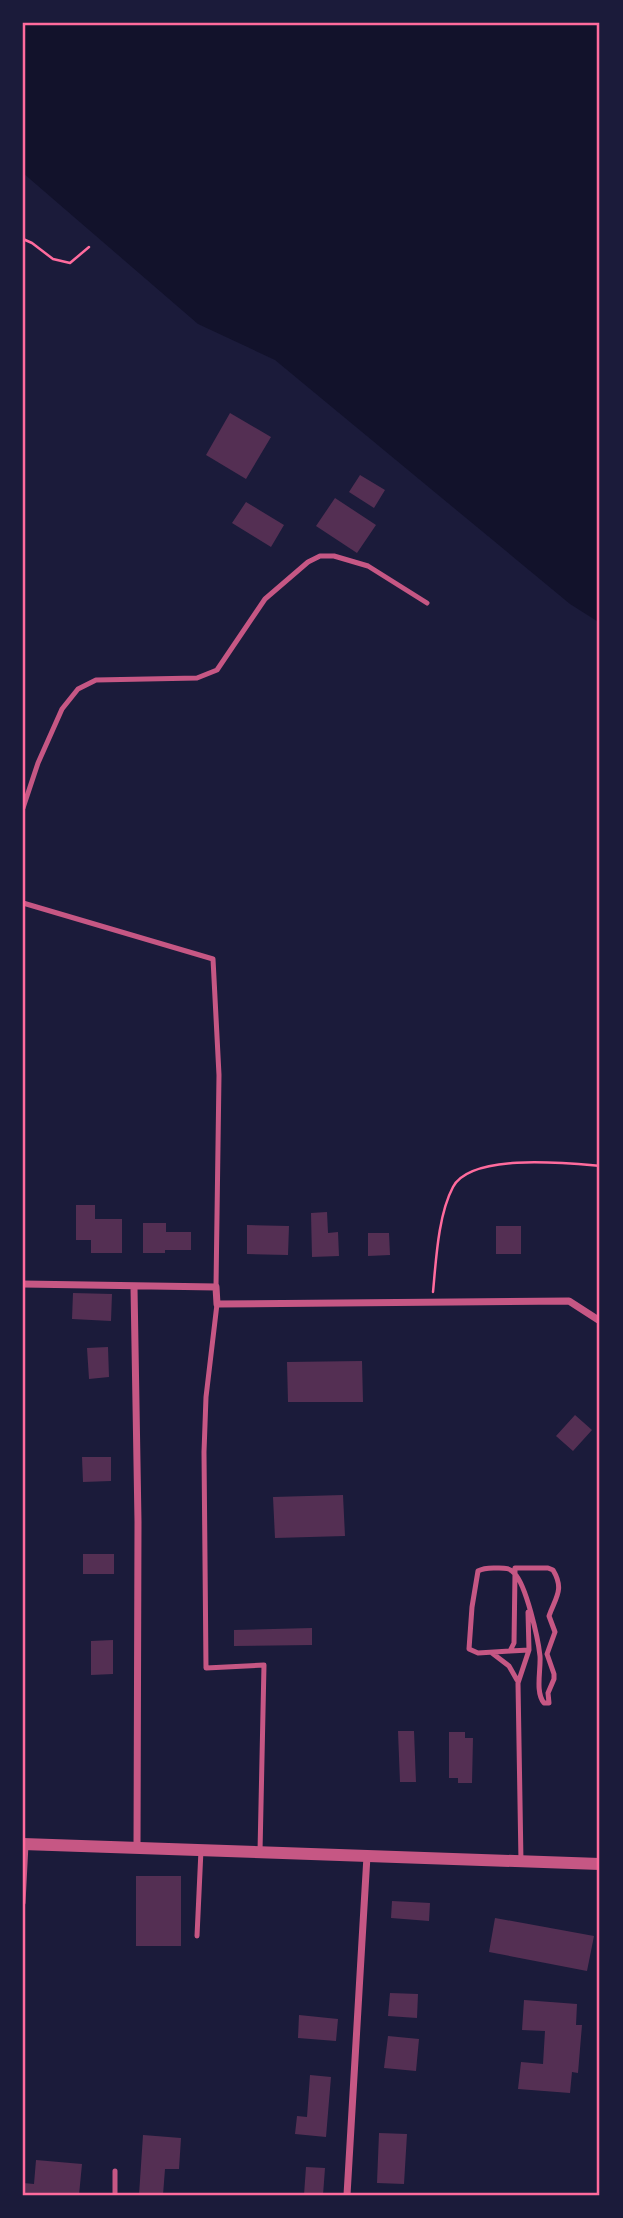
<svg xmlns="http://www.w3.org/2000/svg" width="623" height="2218" font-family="'IBM Plex Sans',sans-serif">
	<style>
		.water { fill: #12122b }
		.building { fill: #542f53 }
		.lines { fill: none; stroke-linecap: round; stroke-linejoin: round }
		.path { stroke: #ff6b9d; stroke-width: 2.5 }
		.service { stroke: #c65784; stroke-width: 5 }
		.minor { stroke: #c65784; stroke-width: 7 }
		.tertiary { stroke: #c65784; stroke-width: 12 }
		.neatline { fill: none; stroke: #ff6b9d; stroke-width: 2.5 }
	</style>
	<rect width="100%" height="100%" fill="#1b1b3a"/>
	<path class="water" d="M 23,23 L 600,23 L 600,623 L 570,604 L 275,360 L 198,324 L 23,173 Z"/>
	<path class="building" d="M 230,413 L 271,437 L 246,479 L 206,455 Z
		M 360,475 L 385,490 L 374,508 L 349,492 Z
		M 335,498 L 376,525 L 357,553 L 316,526 Z
		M 246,502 L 284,525 L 271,547 L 232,523 Z
		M 76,1205 L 95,1205 L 95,1219 L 122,1219 L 122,1253 L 91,1253 L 91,1240 L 76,1240 Z
		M 327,1212 L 328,1233 L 338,1232 L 339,1256 L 312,1257 L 311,1213 Z
		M 143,1223 L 166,1223 L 166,1232 L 191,1232 L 191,1250 L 165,1250 L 165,1253 L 143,1253 Z
		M 247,1225 L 289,1226 L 288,1255 L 247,1254 Z
		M 496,1226 L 521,1226 L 521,1254 L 496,1254 Z
		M 368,1233 L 389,1233 L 390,1255 L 368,1256 Z
		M 73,1293 L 112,1294 L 111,1321 L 72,1319 Z
		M 108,1347 L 109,1377 L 89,1379 L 87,1348 Z
		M 362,1361 L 363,1402 L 288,1402 L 287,1362 Z
		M 575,1415 L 592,1430 L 573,1451 L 556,1436 Z
		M 82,1457 L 111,1457 L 111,1481 L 83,1482 Z
		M 343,1495 L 345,1536 L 275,1538 L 273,1497 Z
		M 83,1554 L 114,1554 L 114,1574 L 83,1574 Z
		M 312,1628 L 312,1645 L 234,1646 L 234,1630 Z
		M 113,1640 L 113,1674 L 91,1675 L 91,1641 Z
		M 398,1731 L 414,1731 L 416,1782 L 400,1782 Z
		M 449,1732 L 465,1732 L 465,1738 L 473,1738 L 472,1783 L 458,1783 L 458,1778 L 449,1778 Z
		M 136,1876 L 181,1876 L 181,1946 L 136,1946 Z
		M 392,1901 L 430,1903 L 429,1921 L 391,1918 Z
		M 495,1918 L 594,1936 L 587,1971 L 489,1952 Z
		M 390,1993 L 418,1994 L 417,2018 L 388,2016 Z
		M 524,2000 L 577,2004 L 576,2025 L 582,2025 L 578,2073 L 572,2072 L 570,2093 L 518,2089 L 521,2062 L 543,2064 L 545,2031 L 522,2030 Z
		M 299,2015 L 338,2019 L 336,2041 L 298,2038 Z
		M 388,2036 L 419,2039 L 416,2071 L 384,2068 Z
		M 310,2075 L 331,2077 L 326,2137 L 295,2134 L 297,2116 L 307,2117 Z
		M 379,2133 L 407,2134 L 404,2184 L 377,2183 Z
		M 143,2135 L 181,2138 L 179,2169 L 165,2169 L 163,2195 L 139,2195 Z
		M 36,2160 L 82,2164 L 79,2195 L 23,2195 L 23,2183 L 34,2184 Z
		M 306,2167 L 325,2168 L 323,2195 L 304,2195 Z"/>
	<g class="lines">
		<path class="path" d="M 23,239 L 32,243 L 53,259 L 70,263 L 89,247
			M 433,1292 C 436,1261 438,1215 453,1187 C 471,1153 566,1163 600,1166"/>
		<path class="service" d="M 23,808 L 38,763 L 62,709 L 78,689 L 96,680 L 197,678 L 217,670 L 265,599 L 308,562 L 320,556 L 334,556 L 368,566 L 427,603
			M 23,903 L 213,959 L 219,1075 L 216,1287
			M 217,1304 L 206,1397 L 204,1452 L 206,1668 L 264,1665 L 260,1852
			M 515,1568 L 548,1568 L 553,1570 C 565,1590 555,1598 549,1616 L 555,1632 L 547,1654 L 554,1674 L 554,1679 L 548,1693 L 549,1703 L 544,1703 C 535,1692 541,1670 540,1656 C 538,1638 526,1584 514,1573 C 510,1568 505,1568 499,1568 C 491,1568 485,1567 478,1571 L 472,1607 L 469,1649 L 478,1653 L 510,1651 L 514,1643 L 515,1573 L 515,1568
			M 510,1651 L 529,1650
			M 492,1653 L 509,1666 L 517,1680
			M 521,1862 L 518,1683 L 529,1650 L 528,1612
			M 23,1903 L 26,1844
			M 197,1936 L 201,1850
			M 115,2195 L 115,2171"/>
		<path class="minor" d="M 23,1284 L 216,1287 L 217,1304 L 569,1301 L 600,1321
			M 134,1287 L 138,1522 L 137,1848
			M 347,2195 L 367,1856"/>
		<path class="tertiary" d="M 23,1844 L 600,1864"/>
	</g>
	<rect width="623" height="2218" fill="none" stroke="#1b1b3a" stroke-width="49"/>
	<rect x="24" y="24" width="574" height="2170" class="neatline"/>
</svg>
